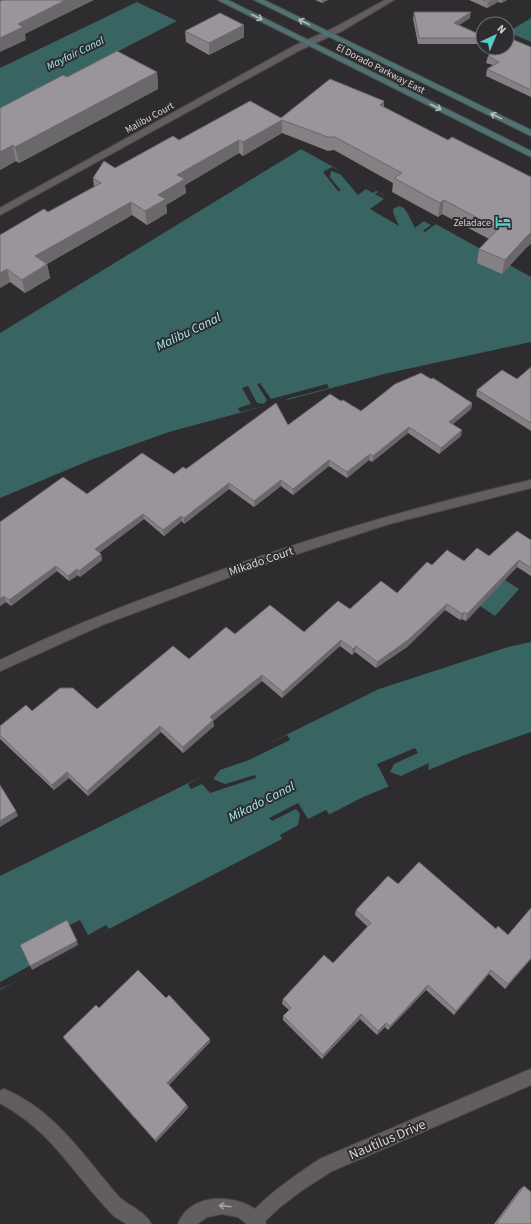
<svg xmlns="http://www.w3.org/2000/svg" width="531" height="1224" font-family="'Source Sans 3',sans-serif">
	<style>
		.water { fill: #386461 }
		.pier { fill: #2f2c30 }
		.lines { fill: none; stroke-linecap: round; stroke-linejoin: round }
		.street-casing { stroke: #4c4a4d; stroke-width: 2 }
		.secondary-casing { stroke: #4c4a4d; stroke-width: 2 }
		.street { fill: #615d61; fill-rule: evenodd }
		.secondary { fill: #4f7273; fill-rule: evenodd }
		.wall { fill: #848084 }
		.shaded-wall { fill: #6b686c }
		.building { fill: #99959a; stroke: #6b686c }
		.oneway { stroke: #b4bbbc }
		.oneway2 { stroke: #a7a4a7 }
		.labels { text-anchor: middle; stroke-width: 4; stroke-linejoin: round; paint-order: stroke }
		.far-street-label { font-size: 10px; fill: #d5d3d5; stroke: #2f2c30 }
		.far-poi-label { font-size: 10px; fill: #d5d3d5; stroke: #2f2c30; text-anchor: end }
		.far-water-label { font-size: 11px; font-style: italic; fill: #9eeee8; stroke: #2f2c30 }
		.street-label { font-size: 12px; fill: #d5d3d5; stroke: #2f2c30 }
		.water-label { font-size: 13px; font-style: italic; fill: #9eeee8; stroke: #2f2c30 }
		.near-street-label { font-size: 14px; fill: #d5d3d5; stroke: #2f2c30 }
	</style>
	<rect width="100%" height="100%" fill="#2f2c30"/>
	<path class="water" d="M 137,2 L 177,21 L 0,112 L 0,68 Z
		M 531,18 L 531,42 L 508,32 Z
		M 301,149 L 531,277 L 531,342 L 384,374 L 169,432 L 93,459 L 0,498 L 0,333 Z
		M 505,580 L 519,589 L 495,616 L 480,606 Z
		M 531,642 L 531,732 L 465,755 L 361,798 L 109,929 L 0,990 L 0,876 L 379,689 L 508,647 Z"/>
	<path class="pier" d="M 332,167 L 355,177 L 355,179 L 376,191 L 373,193 L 366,189 L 358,195 L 340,174 L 331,171 L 330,177 L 341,191 L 338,191 L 323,172 Z
		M 378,192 L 384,196 L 386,195 L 431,220 L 430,221 L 436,224 L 425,232 L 423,231 L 431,225 L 424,221 L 415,228 L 408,214 L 404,208 L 399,206 L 393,209 L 394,215 L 399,226 L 370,209 L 384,199 L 375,194 Z
		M 260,383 L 271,399 L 327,384 L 329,388 L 287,399 L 287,401 L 240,412 L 238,408 L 251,404 L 242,388 L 248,386 L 257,403 L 264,404 L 267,400 L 257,384 Z
		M 287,735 L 290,740 L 249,760 L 220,770 L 213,779 L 225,784 L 255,775 L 256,778 L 210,793 L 202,784 L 191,789 L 188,784 L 243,754 L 244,755 Z
		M 415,748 L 418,753 L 394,764 L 390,772 L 401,776 L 429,763 L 428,772 L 465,755 L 467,757 L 390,789 L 377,764 Z
		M 298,803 L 308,819 L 326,810 L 331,817 L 309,828 L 308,826 L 283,840 L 280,835 L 298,825 L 300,814 L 296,809 L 272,821 L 269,818 Z
		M 80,920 L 88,935 L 106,925 L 109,929 L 52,961 L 53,963 L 0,989 L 0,982 L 68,945 L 60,930 Z"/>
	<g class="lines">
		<defs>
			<path id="street" d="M 385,0 L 394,0 L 342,31 L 300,50 L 0,215 L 0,208 L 294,46 L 336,27 Z
				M 531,480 L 531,488 L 389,524 L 254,568 L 102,625 L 0,671 L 0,660 C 56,633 114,609 173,588 C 290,543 409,508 531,480 Z
				M 531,1069 L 531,1085 L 332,1171 L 301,1191 L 280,1207 L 265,1221 L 266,1224 L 247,1224 L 238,1217 L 222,1214 L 207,1217 L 197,1224 L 178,1224 C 190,1194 231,1193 255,1209 C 275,1189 297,1174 320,1159 Z
				M 4,1089 C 55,1110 84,1157 119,1197 C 128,1206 146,1212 151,1224 L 127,1224 L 115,1217 C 73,1175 55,1133 0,1103 L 0,1091 Z"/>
			<path id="secondary" d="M 218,0 L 228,0 L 531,151 L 531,157 Z
				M 254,0 L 264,0 L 531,130 L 531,136 Z"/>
		</defs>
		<use href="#street" class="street-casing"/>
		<use href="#secondary" class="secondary-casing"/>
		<use href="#street" class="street"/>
		<use href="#secondary" class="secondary"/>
	</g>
	<path class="wall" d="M 315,0 L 328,0 L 322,3 Z
		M 469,0 L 507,0 L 501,3 L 498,2 L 487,8 Z
		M 414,12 L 470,18 L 459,25 L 483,36 L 483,44 L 418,44 L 413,19 Z
		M 244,25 L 244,37 L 209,55 L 186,42 L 185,31 Z
		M 531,47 L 531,97 L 486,76 L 487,69 L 493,65 L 486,63 L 488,56 Z
		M 157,72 L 158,89 L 19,163 L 16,161 L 0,170 L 0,108 L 67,77 Z
		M 384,101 L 384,107 L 525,249 L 502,274 L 477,263 L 479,249 L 489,239 L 442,214 L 438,217 L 392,192 L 393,183 L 334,150 L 328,151 L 282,133 L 243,156 L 239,153 L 185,185 L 186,193 L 166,205 L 167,213 L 147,225 L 132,215 L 47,264 L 50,278 L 25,293 L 10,282 L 0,288 L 0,235 L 48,212 L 94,187 L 93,178 L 179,140 L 281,118 Z
		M 531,367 L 531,431 L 476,396 L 477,390 L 517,379 Z
		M 431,379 L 472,403 L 471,409 L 453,424 L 461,436 L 439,454 L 408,433 L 372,462 L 369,460 L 347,478 L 329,466 L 293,495 L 281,486 L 254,507 L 229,489 L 184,524 L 182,521 L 164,536 L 144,519 L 99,553 L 101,554 L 102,560 L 80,577 L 78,575 L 69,581 L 57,571 L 11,606 L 6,602 L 0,606 L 0,522 L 87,494 L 174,474 L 186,469 L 288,425 L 341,401 L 361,411 Z
		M 531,540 L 531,576 L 517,567 L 466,621 L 462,619 L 460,620 L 445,610 L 407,647 L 376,668 L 355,652 L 352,655 L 340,646 L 282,698 L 262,681 L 213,721 L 214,726 L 183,753 L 161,732 L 88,796 L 69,778 L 54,790 L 0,739 L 0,726 L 32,711 L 97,709 L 235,634 L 304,632 L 350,609 L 397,593 L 432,565 L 464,561 L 489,556 Z
		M 398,884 L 496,929 L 508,935 L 531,908 L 531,959 L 505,989 L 489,974 L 454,1015 L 426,990 L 388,1030 L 385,1027 L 377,1035 L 360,1019 L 322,1059 L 283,1020 L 283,1016 L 289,1010 L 282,1004 L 283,999 L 333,963 L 368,927 L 355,915 L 356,910 Z
		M 166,998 L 210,1042 L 169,1085 L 187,1105 L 188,1108 L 156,1142 L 65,1040 L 63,1037 L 99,1008 Z
		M 524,1186 L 531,1224 L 494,1224 L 520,1189 Z"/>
	<path class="shaded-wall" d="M 66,0 L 94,0 L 25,34 L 26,40 L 0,52 L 0,38 L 18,24 Z
		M 322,0 L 328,0 L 322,3 Z
		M 492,0 L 499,0 L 498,2 L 487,8 L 488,2 Z
		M 502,0 L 507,0 L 501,3 Z
		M 471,12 L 470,18 L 453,29 L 454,23 Z
		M 244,25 L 244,37 L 209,55 L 209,43 Z
		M 157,72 L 158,89 L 19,163 L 15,147 Z
		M 384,101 L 383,115 L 380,105 Z
		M 282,120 L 282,133 L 243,156 L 243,142 Z
		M 239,140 L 239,153 L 185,185 L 186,193 L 166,205 L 167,213 L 147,225 L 145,211 L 158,195 L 177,175 Z
		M 13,145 L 16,161 L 0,170 L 0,152 Z
		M 444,200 L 442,214 L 438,217 L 440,203 Z
		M 131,202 L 132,215 L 47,264 L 50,278 L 25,293 L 22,280 L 35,256 Z
		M 531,233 L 531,244 L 525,249 L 502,274 L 505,260 L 528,235 Z
		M 7,269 L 10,282 L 0,288 L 0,273 Z
		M 472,403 L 471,409 L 448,428 L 449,422 Z
		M 409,427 L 408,433 L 372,462 L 373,456 Z
		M 462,430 L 461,436 L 439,454 L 441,448 Z
		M 370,454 L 369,460 L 347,478 L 347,472 Z
		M 329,460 L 329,466 L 293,495 L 293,489 Z
		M 281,480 L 281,486 L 254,507 L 254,501 Z
		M 229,483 L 229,489 L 184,524 L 184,518 Z
		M 143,514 L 144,519 L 96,555 L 95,549 Z
		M 181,516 L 182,521 L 164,536 L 163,530 Z
		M 101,554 L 102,560 L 80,577 L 79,571 Z
		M 519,560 L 517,567 L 466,621 L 467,614 Z
		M 56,566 L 57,571 L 11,606 L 9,600 Z
		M 77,569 L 78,575 L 69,581 L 68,576 Z
		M 4,596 L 6,602 L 0,606 L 0,599 Z
		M 447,604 L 445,610 L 407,647 L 376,668 L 377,662 Z
		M 464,612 L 462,619 L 460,620 L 462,614 Z
		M 341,640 L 340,646 L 282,698 L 283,692 Z
		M 356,646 L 355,652 L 352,655 L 353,649 Z
		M 262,675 L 262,681 L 213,721 L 214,726 L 183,753 L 183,747 L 210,717 Z
		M 160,726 L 161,732 L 88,796 L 87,791 Z
		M 67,772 L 69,778 L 54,790 L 52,785 Z
		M 16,811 L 18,816 L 0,827 L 0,821 Z
		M 77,941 L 78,945 L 32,970 L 30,966 Z
		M 531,958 L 531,959 L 505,989 L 508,984 Z
		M 491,970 L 489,974 L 454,1015 L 456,1011 Z
		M 428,985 L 426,990 L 388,1030 L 390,1026 Z
		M 361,1014 L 360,1019 L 322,1059 L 323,1055 Z
		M 386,1023 L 385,1027 L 377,1035 L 378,1031 Z
		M 210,1039 L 210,1042 L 168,1086 L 167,1083 Z
		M 187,1105 L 188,1108 L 156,1142 L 155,1140 Z"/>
	<path class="building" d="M 3,0 L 66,0 L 18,24 L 23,27 L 0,38 L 0,1 Z
		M 483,0 L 492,0 L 488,2 Z
		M 414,12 L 471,12 L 454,23 L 483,36 L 483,38 L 419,38 Z
		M 220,13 L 244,25 L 209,43 L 185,31 Z
		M 514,40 L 531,47 L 531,90 L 487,69 L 499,62 L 488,56 L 501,48 L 507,48 L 507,44 Z
		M 117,51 L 157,72 L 15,147 L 13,145 L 0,152 L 0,108 L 63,75 L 67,77 Z
		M 330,79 L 384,101 L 380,105 L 448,140 L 452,137 L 531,177 L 531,233 L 528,235 L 505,260 L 479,249 L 498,229 L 444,200 L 440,203 L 394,178 L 402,173 L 335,137 L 328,137 L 282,120 L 243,142 L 239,140 L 177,175 L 185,179 L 158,195 L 166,199 L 145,211 L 131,202 L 35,256 L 47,264 L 22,280 L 7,269 L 0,273 L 0,235 L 44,209 L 48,212 L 101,183 L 93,178 L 104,161 L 115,168 L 173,136 L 179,140 L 250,101 L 281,118 Z
		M 531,367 L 531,423 L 477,390 L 502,370 L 517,379 Z
		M 421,373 L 431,379 L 433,378 L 472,403 L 449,422 L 462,430 L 441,448 L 409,427 L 373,456 L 370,454 L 347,472 L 329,460 L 293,489 L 281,480 L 254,501 L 229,483 L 184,518 L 181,516 L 163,530 L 143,514 L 95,549 L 101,554 L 79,571 L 77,569 L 68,576 L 56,566 L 9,600 L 4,596 L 0,599 L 0,522 L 63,477 L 87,494 L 142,453 L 174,474 L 183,467 L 186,469 L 276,403 L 288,425 L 330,394 L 341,401 L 343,400 L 361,411 L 395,384 Z
		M 517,531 L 531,540 L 531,568 L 519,560 L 467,614 L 464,612 L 462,614 L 447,604 L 408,640 L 377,662 L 356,646 L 353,649 L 341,640 L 283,692 L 262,675 L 210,717 L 213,720 L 183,747 L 160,726 L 87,791 L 67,772 L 52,785 L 0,735 L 0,726 L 26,705 L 32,711 L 60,688 L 73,688 L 97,709 L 173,646 L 189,659 L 226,627 L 235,634 L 270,605 L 304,632 L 338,601 L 350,609 L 381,581 L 397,593 L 427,562 L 432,565 L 447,550 L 464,561 L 477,548 L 489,556 Z
		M 0,785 L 16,811 L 0,821 Z
		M 419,862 L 496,929 L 498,926 L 508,935 L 531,908 L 531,958 L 508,984 L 491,970 L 456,1011 L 428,985 L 390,1026 L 386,1023 L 378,1031 L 361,1014 L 323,1055 L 283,1016 L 291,1008 L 283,999 L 324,955 L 333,963 L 371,923 L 356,910 L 388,876 L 398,884 Z
		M 67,920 L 77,941 L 30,966 L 20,945 Z
		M 138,970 L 166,998 L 169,995 L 210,1039 L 167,1083 L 187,1105 L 155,1140 L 63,1037 L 96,1005 L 99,1008 Z
		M 524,1186 L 531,1192 L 531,1224 L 496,1224 Z"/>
	<defs><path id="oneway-shaft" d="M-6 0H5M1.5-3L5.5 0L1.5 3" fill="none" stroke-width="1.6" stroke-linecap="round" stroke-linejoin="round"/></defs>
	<g class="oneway">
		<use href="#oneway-shaft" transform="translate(257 17) rotate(26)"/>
		<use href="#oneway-shaft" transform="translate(304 22) rotate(-154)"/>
		<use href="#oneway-shaft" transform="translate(436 107) rotate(27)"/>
		<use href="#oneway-shaft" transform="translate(496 116) rotate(-154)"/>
	</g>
	<use class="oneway2" href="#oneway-shaft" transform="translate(225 1206) rotate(-173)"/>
	<defs>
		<symbol id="hotel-bare" viewBox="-9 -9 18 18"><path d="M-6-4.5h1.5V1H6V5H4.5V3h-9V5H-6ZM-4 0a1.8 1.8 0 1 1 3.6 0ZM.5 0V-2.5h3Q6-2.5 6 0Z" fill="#55cdc6" stroke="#2f2c30" stroke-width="2.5" paint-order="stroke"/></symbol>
	</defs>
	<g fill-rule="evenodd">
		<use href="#hotel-bare" x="492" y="211" width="22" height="22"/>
	</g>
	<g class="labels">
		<g class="far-street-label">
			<text transform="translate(381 68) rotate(27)" y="4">El Dorado Parkway East</text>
			<text transform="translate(149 117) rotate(-29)" y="4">Malibu Court</text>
		</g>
		<g class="far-poi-label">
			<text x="491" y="226">Zeladace</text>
		</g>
		<g class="far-water-label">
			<text transform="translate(75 53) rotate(-26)" y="4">Mayfair Canal</text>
		</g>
		<g class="street-label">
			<text transform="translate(261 561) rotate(-19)" y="4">Mikado Court</text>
		</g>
		<g class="water-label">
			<text transform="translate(188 331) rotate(-26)" y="5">Malibu Canal</text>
			<text transform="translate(261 801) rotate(-27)" y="5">Mikado Canal</text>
		</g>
		<g class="near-street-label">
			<text transform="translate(387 1139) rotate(-23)" y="5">Nautilus Drive</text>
		</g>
	</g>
	<g transform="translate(495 36) rotate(44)"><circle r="19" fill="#2f2c30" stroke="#716f72"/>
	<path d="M0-3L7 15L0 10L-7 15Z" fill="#55cdc6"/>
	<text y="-6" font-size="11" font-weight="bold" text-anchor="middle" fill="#d5d3d5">N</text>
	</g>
</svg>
